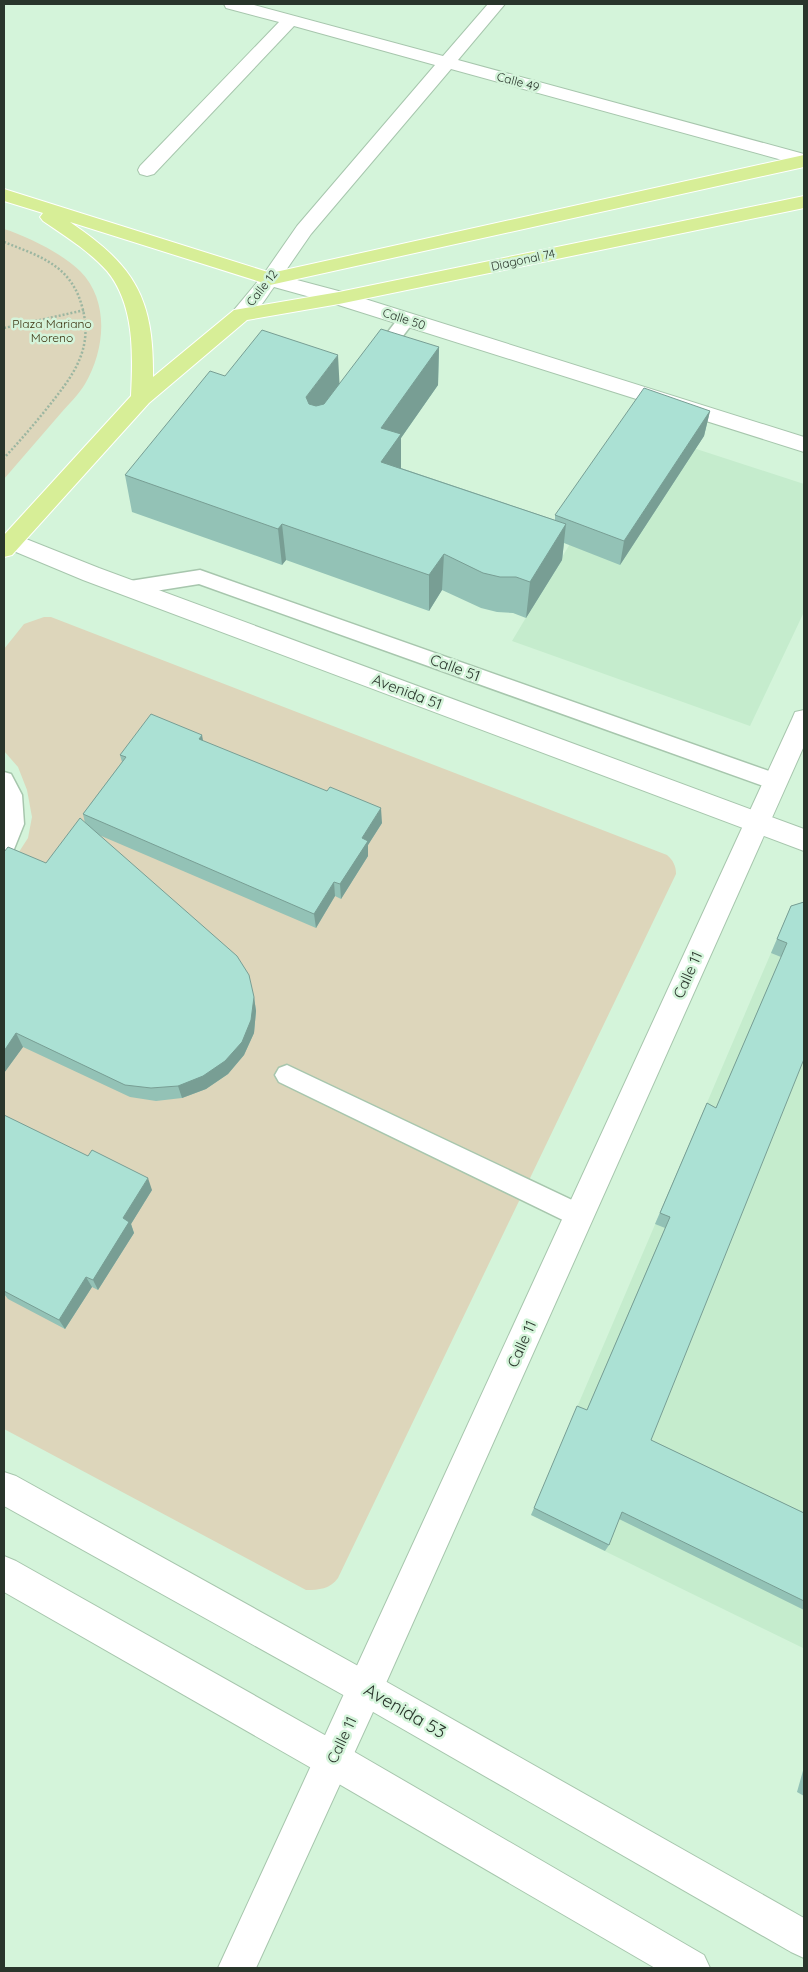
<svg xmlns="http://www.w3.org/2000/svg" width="808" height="1972" font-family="Quicksand,sans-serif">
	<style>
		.built { fill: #c5eccd }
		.green { fill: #ddd6bb }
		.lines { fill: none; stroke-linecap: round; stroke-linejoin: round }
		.lane-casing { stroke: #a7c6ad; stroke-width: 3 }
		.street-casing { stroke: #a7c6ad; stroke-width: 2 }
		.secondary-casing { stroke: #a7c6ad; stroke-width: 2 }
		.primary-casing { stroke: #fff; stroke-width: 2 }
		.path { stroke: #9cb6a1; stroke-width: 2.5; stroke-dasharray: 2 2; stroke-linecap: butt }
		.lane { fill: #fff; fill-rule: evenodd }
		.street { fill: #fff; fill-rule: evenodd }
		.secondary { fill: #fff; fill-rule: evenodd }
		.primary { fill: #d7ee97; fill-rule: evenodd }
		.wall { fill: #93c2b6 }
		.shaded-wall { fill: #789e94 }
		.building { fill: #abe1d4; stroke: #789e94 }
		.labels { text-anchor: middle; stroke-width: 5; stroke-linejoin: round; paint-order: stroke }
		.far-street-label { font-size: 12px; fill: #29352b; stroke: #d4f4da }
		.far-park-label { font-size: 12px; fill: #3a310e; stroke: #d4f4da }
		.street-label { font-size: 15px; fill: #29352b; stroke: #d4f4da }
		.near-street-label { font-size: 18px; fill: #29352b; stroke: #d4f4da }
	</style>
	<rect width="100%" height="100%" fill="#d4f4da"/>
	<path class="built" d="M 638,430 L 804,484 L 804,612 L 750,726 L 512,641 Z
		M 804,914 L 804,1644 L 803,1648 L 531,1515 L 785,920 Z"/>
	<path class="green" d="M 4,229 C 27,236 63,254 80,271 C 110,301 105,350 85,384 C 79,394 69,404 61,413 C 42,435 23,457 4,479 Z
		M 44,617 L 51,617 L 667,855 C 673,860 676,866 676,874 L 338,1578 C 330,1589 319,1590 306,1590 L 4,1429 L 4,875 L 28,838 L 32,817 L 27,790 L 18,767 L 4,751 L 4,649 L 24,624 Z"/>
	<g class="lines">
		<defs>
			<path id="lane" d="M 406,315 L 412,316 L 414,320 L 412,324 L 384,361 L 378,363 L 372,361 L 370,357 L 372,353 L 400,316 Z
				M 200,570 L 783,776 L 786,782 L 783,788 L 776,790 L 769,788 L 199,584 L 130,595 L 123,593 L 120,588 L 123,583 L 130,581 Z
				M 4,772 L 11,774 L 22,795 L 24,824 L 12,854 L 4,857 Z
				M 287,1065 L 589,1208 L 592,1216 L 589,1224 L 580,1228 L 571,1224 L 279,1082 L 275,1075 L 279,1068 Z"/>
			<path id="street" d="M 224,4 L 250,4 L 443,56 L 488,4 L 505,4 L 458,60 L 804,154 L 804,166 L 451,69 L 311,234 L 282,276 L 346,293 L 804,437 L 804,452 L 332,303 L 274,287 C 264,300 252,325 234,320 L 231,315 L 234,310 L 263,275 L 297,226 L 435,65 L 294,26 L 154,174 L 147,176 L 140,174 L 138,170 L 140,166 L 279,22 L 226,8 Z
				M 804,710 L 804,746 L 378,1701 L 256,1968 L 218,1968 L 792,719 L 795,712 Z"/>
			<path id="secondary" d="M 11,533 L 99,568 L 804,829 L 804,851 L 83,580 L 4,547 L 4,535 Z
				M 4,1472 L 16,1476 L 378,1677 L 804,1918 L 804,1958 L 791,1952 L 354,1701 L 4,1506 Z
				M 4,1556 L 16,1561 L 346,1747 L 704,1955 L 710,1968 L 655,1968 L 320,1773 L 4,1592 Z"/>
			<path id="primary" d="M 804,155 L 804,167 L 270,285 L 70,222 C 135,266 154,298 153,377 L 234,310 L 339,292 L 804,196 L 804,208 L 339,304 L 247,320 L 149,403 L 12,555 L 4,557 L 4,535 L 131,396 C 133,355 135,305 107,271 C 89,251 65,236 43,221 L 40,217 L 43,213 L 4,201 L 4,189 L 271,273 Z"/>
		</defs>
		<use href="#lane" class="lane-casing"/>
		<use href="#street" class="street-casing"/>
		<use href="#secondary" class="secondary-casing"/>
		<use href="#primary" class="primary-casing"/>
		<path class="path" d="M 4,242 C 21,249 40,255 55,266 C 68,275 77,289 81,303 C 96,350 71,378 44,412 C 31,428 18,443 4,458
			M 4,328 L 85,310"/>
		<use href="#lane" class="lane"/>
		<use href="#street" class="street"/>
		<use href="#secondary" class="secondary"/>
		<use href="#primary" class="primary"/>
	</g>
	<path class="wall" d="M 439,347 L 438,385 L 401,438 L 401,468 L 555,520 L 555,515 L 710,411 L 704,436 L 620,565 L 564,543 L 562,560 L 526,618 L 513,613 L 497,612 L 481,608 L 442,590 L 429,611 L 286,560 L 282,565 L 132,512 L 125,475 L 340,384 Z
		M 203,741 L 382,823 L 368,845 L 368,856 L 341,899 L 335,896 L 316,928 L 99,835 L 254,997 L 256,1011 L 254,1033 L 244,1055 L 228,1074 L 206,1089 L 182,1098 L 156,1101 L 130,1097 L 23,1047 L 4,1073 L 4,852 L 46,863 L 85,823 L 83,814 L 122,762 L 120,755 Z
		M 804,902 L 651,1440 L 804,1513 L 804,1610 L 619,1519 L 609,1545 L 605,1551 L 531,1515 L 534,1508 L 587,1410 L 665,1228 L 655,1224 L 707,1103 L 716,1108 L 781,957 L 771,953 L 791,906 Z
		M 4,1115 L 152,1190 L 131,1224 L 134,1233 L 98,1290 L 92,1287 L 65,1329 L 8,1299 L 4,1294 Z
		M 804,1767 L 804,1796 L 797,1792 Z"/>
	<path class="shaded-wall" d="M 439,347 L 438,385 L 401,438 L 401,471 L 382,499 L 381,428 Z
		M 338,355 L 340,393 L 308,435 L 306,397 Z
		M 710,411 L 704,436 L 620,565 L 624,541 Z
		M 282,524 L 286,560 L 282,565 L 278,529 Z
		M 566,524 L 562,560 L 526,618 L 530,582 Z
		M 444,554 L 442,590 L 429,611 L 429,575 Z
		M 202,735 L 205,751 L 199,739 Z
		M 381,808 L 382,823 L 368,845 L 368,856 L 341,899 L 340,884 L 362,838 Z
		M 334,882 L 335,896 L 316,928 L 314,914 Z
		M 254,997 L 256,1011 L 254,1033 L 244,1055 L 228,1074 L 206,1089 L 182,1098 L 178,1086 Z
		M 16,1033 L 23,1047 L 4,1073 L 4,1051 Z
		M 148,1178 L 152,1190 L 131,1224 L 134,1233 L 98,1290 L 93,1280 L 123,1218 Z
		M 86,1277 L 92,1287 L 65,1329 L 59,1320 Z"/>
	<path class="building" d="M 381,329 L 439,347 L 381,428 L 401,434 L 381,462 L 566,524 L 530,582 L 516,577 L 500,577 L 483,573 L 444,554 L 429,575 L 282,524 L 278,529 L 125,475 L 210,371 L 225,376 L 262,330 L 338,355 L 306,397 L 309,404 L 316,406 L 324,404 Z
		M 644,388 L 710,411 L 624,541 L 555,515 Z
		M 151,714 L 202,735 L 199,739 L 327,791 L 330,787 L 381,808 L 362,838 L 368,841 L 340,884 L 334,882 L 314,914 L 83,814 L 126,757 L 120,755 Z
		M 80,818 L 237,956 L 249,975 L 254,997 L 251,1020 L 242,1042 L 225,1061 L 203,1076 L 178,1086 L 151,1088 L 125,1085 L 16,1033 L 4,1051 L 4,852 L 8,847 L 46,863 Z
		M 804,902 L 804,1059 L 651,1440 L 804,1513 L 804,1601 L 622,1512 L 609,1545 L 534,1508 L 577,1406 L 587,1410 L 670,1217 L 660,1213 L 707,1103 L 716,1108 L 787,943 L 777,939 L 791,906 Z
		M 4,1115 L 88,1156 L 92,1150 L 148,1178 L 123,1218 L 129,1222 L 93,1280 L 86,1277 L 59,1320 L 4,1291 L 4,1284 L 5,1283 L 4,1282 Z"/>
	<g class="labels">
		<g class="far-street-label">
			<text transform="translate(518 82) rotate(15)" y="4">Calle 49</text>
			<text transform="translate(523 260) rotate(-12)" y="4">Diagonal 74</text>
			<text transform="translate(262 288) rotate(-52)" y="4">Calle 12</text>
			<text transform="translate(404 319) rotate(18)" y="4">Calle 50</text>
		</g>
		<g class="far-park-label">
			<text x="52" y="328">Plaza Mariano<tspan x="52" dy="14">Moreno</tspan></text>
		</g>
		<g class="street-label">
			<text transform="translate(455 668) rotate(20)" y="5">Calle 51</text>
			<text transform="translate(407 692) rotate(21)" y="5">Avenida 51</text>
			<text transform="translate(688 975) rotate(-66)" y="5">Calle 11</text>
			<text transform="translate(522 1344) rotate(-66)" y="5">Calle 11</text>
			<text transform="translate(342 1740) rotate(-65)" y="5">Calle 11</text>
		</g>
		<g class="near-street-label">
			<text transform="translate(405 1711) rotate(30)" y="6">Avenida 53</text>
		</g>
	</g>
	<rect width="808" height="1972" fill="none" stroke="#29352b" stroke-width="10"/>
</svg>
